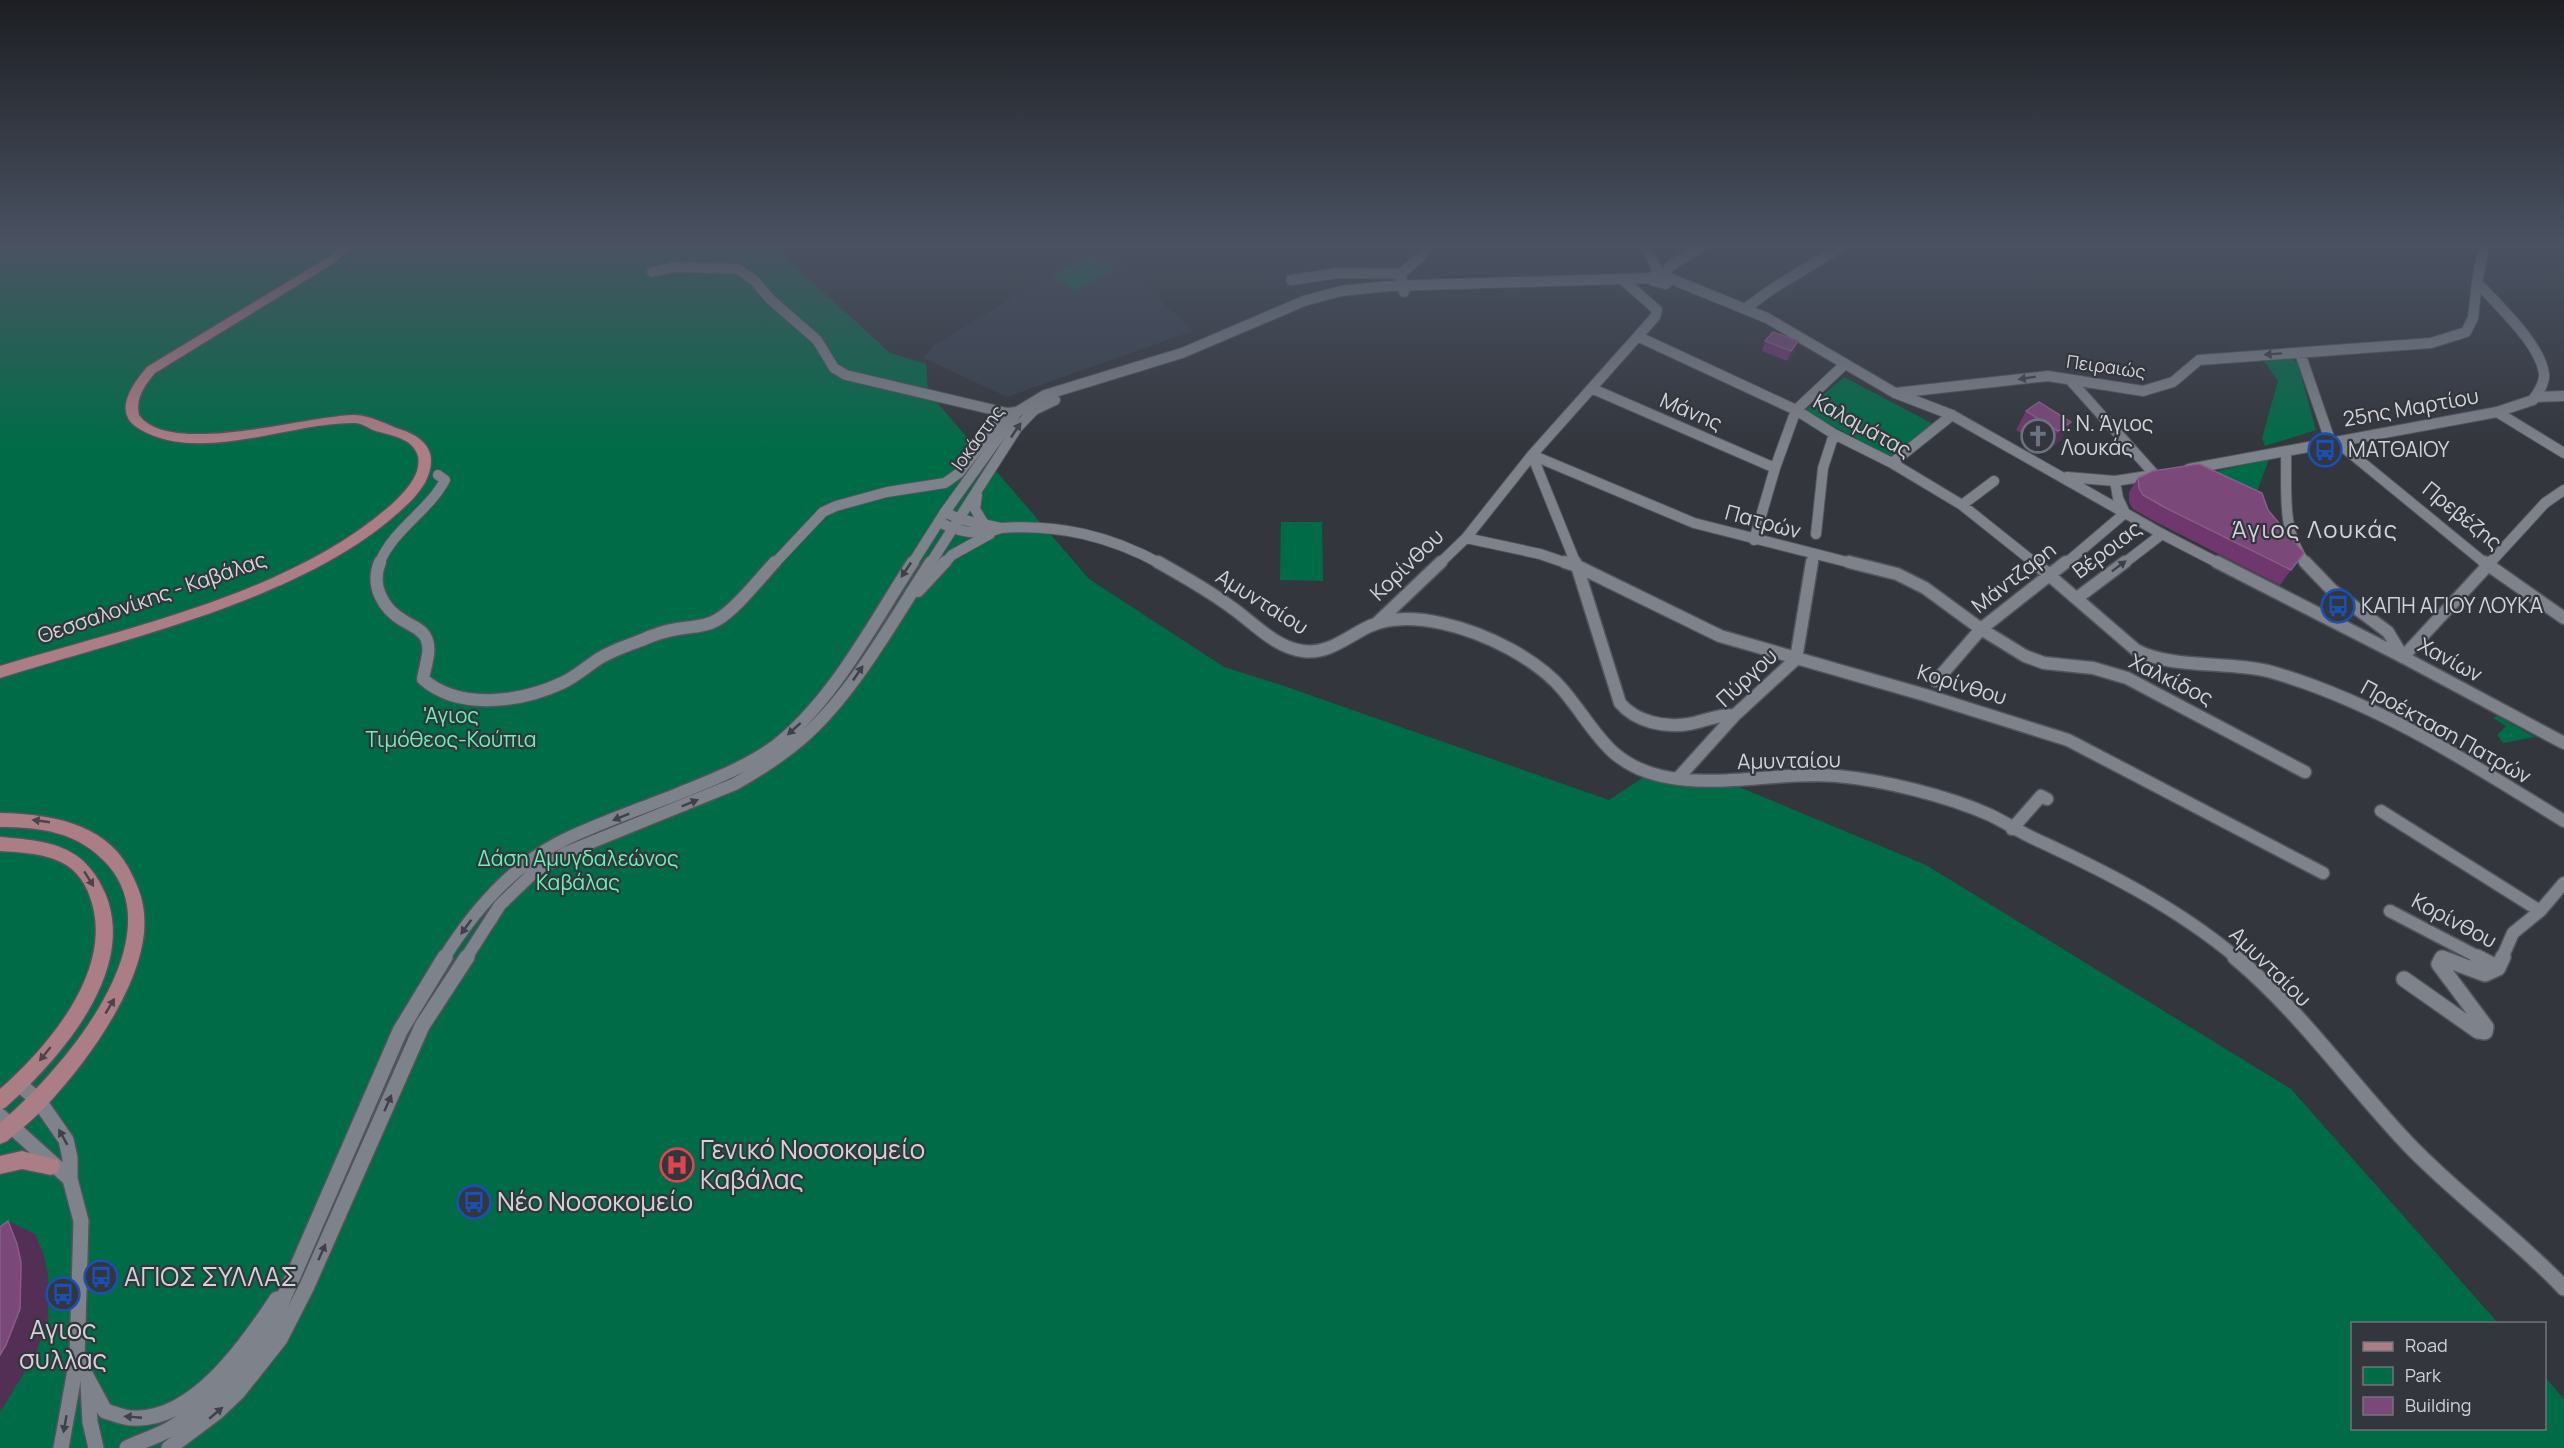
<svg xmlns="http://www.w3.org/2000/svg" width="2564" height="1448" font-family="Manrope,sans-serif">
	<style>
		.built { fill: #393f4c }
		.green { fill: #006c47 }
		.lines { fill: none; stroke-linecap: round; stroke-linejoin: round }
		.minor-far2-casing { stroke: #51545a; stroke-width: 12 }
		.minor-far1-casing { stroke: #51545a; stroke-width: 15 }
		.minor-casing { stroke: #51545a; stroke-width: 18 }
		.tertiary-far2-casing { stroke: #51545a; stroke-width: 12 }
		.tertiary-far1-casing { stroke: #51545a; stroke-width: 15 }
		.tertiary-casing { stroke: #51545a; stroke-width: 18 }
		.primary-casing { stroke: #51545a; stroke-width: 3 }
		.minor-far2 { stroke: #7e828a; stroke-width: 10 }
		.minor-far1 { stroke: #7e828a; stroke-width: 12 }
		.minor { stroke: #7e828a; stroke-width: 15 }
		.tertiary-far2 { stroke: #7e828a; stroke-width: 10 }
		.tertiary-far1 { stroke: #7e828a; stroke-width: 12 }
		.tertiary { stroke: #7e828a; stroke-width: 15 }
		.primary { fill: #ab7e85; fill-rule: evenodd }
		.wall { fill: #70376f }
		.shaded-wall { fill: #532f56 }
		.building { fill: #7b487a; stroke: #885d89; stroke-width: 1.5 }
		.oneway { fill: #3e4149 }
		.oneway2 { fill: #4b444b }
		.labels { text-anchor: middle; stroke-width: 4.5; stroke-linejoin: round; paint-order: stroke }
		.far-street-label { font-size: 18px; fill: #d1d3d7; stroke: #33363d }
		.street-label { font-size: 21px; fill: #d1d3d7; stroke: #33363d }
		.poi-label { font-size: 21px; fill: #d1d3d7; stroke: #33363d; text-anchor: start }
		.park-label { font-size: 21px; fill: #69f1b4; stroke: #33363d }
		.quarter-label { font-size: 24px; letter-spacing: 1.5px; fill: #d1d3d7; stroke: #33363d }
		.near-poi-label { font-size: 26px; fill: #d1d3d7; stroke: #33363d; text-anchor: start }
	</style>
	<rect width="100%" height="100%" fill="#33363d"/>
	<path class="built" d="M 1104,247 L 1193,331 L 1007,397 L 923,358 L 936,344 L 1046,277 Z"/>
	<path class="green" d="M 0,245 L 772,245 L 890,353 L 926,364 L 928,392 L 1089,579 L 1224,667 L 1284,686 L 1609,800 L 1650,773 L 1727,782 L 1926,865 L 2291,1089 L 2498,1323 L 2352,1324 L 2352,1428 L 2544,1428 L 2545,1377 L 2564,1399 L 2564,1448 L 0,1448 Z
		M 1091,257 L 1112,272 L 1074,291 L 1053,276 Z
		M 2292,358 L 2298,364 L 2316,430 L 2265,446 L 2262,438 L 2278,381 L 2263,360 Z
		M 1844,377 L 1933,424 L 1892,457 L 1804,411 Z
		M 2269,459 L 2251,508 L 2189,478 Z
		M 1281,522 L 1322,522 L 1323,581 L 1280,580 Z
		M 2497,716 L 2535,737 L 2503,743 L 2497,735 L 2506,726 L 2493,718 Z"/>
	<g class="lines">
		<defs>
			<path id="minor-far2" d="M 652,272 L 673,267 L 738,269 L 754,280 L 770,299 L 817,340 L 834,368 L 846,375 L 1007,413
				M 1664,276 L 1670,266 L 1704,245
				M 1291,280 L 1338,273 L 1401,274
				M 1404,292 L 1401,274 L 1422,255 L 1429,245
				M 1745,309 L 1769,291 L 1844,245
				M 1639,337 L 1796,410 L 1834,434 L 1892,463 L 1962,505 L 2036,564
				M 2300,353 L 2331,443
				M 2071,381 L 2155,475
				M 1593,389 L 1775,468
				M 1895,393 L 2048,376 L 2143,391 L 2173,382 L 2199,360 L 2431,343 L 2466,332 L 2473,318 L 2477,282
				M 2535,397 L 2564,396
				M 2497,412 L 2564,453
				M 2337,442 L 2486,564
				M 1892,463 L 1952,415
				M 1962,505 L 1994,481
				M 939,522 C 958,532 980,536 1001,528 L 959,519 L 945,512
				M 1001,528 C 1059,524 1110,536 1161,564
				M 1816,534 L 1823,468 L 1834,434
				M 1466,538 L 1532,455 L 1694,523 L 1855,564
				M 1754,540 L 1775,468 L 1796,410 L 1845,364
				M 379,564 C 393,529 428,512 445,480 L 438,475
				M 774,564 L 823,512 L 836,506 L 887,492 L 945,483 L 959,473 L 1007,413 L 1017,412
				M 1439,564 L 1466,538 L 1540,554 L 1569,564
				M 1576,564 L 1532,455 L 1655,317 L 1657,310 L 1622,279
				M 1812,564 L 1813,555
				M 2065,564 L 2125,513
				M 2123,564 L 2162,534
				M 2489,564 L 2545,503 L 2564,490"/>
			<path id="minor-far1" d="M 380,562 C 370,586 383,609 404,621 C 412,626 422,629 426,638 C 432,650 425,666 423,679 C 459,711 521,702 562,683 C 576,677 587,666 600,658 C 613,650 628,645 642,640 C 653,635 665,631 677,629 C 690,627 705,627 717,620 C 737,608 758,580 775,562
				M 1158,562 C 1183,576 1208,590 1231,607 C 1253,622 1275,648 1303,651 C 1328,655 1348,636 1370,626 C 1412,608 1473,629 1510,649 C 1530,660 1549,673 1563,690 C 1596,729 1606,763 1661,776 C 1719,789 1778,771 1837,776 C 1883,780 1948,796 1990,815 C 2005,822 2018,831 2033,838 C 2105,871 2176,907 2237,958
				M 1565,562 L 1577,566 L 1620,703 C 1636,722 1665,728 1689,724 C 1705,721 1718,714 1735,715
				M 1575,562 L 1577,566 L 1720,636 L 1925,695 L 2068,740 L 2323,873
				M 1849,562 L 1897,574 L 1925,588 L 1981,629 L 2025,656 L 2044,663 L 2093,668 L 2127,678 L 2305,772
				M 2034,562 L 2136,650 C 2174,670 2231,660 2275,673 C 2380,704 2472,764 2564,821
				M 2484,562 L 2564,618
				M 2077,598 L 2125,562
				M 1377,623 L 1441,562
				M 2403,657 L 2491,562
				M 1936,681 L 1981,629 L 2066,562
				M 1679,777 L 1735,715 L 1796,659 L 1812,562
				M 2381,811 L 2540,911
				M 2012,829 L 2041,796 L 2047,799
				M 2390,911 L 2480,958
				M 2502,958 L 2513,933 L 2540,911 L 2564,883"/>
			<path id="minor" d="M 2235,957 C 2301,1012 2350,1083 2409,1145 C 2458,1196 2516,1237 2564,1288
				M 2477,957 L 2498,968
				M 2498,968 L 2503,957
				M 2404,979 L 2478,1031 L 2485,1032 L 2486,1027 L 2439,964 L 2442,958 L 2485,974 L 2498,968"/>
			<path id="tertiary-far2" d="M 1645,245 L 1660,275
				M 1654,276 L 1664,276 L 1669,280 L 1666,284 L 1653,281 Z
				M 1664,276 L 1767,318 L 1895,393 L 1952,415 L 2162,534 L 2220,564
				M 2286,453 C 2287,491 2281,532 2306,564
				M 2189,469 L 2497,412 L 2533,400 C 2538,393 2545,383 2544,374 C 2540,343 2497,305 2477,282 L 2484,245
				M 2067,477 L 2115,481 L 2154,475
				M 2115,481 L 2118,498 L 2125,513
				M 977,495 L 975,509 L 984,524
				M 912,564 L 945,512 L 1017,412 L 1045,395 L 1182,353 L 1304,301 L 1341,291 L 1388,286 L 1653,278
				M 930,564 L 1017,428 L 1034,410 L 1055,400
				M 944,564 L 952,555 L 990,534"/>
			<path id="tertiary-far1" d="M 2217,562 L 2403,657 L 2564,743
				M 2305,562 L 2332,590 L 2388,632 L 2403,657
				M 918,591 L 945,562
				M 444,958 C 473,912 509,869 558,843 C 595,824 641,809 680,793 C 712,780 746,767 774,747 C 833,702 873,623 913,562
				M 466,958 L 500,905 L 531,875 L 565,853 L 735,784 C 758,771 780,757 800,740 C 852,696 894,619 931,562"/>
			<path id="tertiary" d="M 19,1084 L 39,1101 L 66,1140 L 70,1158 L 70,1179 L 81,1221 L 77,1359 L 61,1448
				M 0,1116 L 70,1179
				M 77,1359 L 105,1411 C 113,1413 123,1418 132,1418 C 194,1422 247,1344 277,1299
				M 88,1384 L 90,1422 L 96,1448
				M 127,1448 C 141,1441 156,1437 170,1429 C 209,1406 239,1372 267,1336 L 400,1031 L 445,957
				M 169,1448 L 217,1412 L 238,1392 L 280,1339 L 307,1286 L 422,1026 L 467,957"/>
			<path id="primary" d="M 341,245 L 352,245 L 337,261 L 155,373 C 145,385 135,398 139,415 C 169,458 309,415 355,415 C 370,415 387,425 402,430 C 415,434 431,444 431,460 C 431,482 414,499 399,512 C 300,601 125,638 0,678 L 0,666 C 126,628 290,594 391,505 C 404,493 422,475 418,456 C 413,437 388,435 373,430 C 367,427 363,424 356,423 C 292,421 199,466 138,428 C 112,412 133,384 147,367 L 329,257 Z
				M 0,813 C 47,814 103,822 128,867 C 136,882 143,897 144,914 C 150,977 88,1061 47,1105 C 35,1118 20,1130 7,1141 L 0,1144 L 0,1123 C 58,1074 175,942 108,865 C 79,832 41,827 0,827 Z
				M 0,837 C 48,841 84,844 105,893 C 138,970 60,1059 6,1107 L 0,1110 L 0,1089 C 49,1046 116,968 90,897 C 84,879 73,866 54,859 C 37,853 18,852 0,851 Z
				M 22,1151 L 58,1160 L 60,1166 L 58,1172 L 51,1175 L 22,1169 L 0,1174 L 0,1156 Z"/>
		</defs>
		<use href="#minor-far2" class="minor-far2-casing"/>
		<use href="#minor-far1" class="minor-far1-casing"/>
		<use href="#minor" class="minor-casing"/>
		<use href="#tertiary-far2" class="tertiary-far2-casing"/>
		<use href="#tertiary-far1" class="tertiary-far1-casing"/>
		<use href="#tertiary" class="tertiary-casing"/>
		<use href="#primary" class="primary-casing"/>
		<use href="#minor-far2" class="minor-far2"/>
		<use href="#minor-far1" class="minor-far1"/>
		<use href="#minor" class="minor"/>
		<use href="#tertiary-far2" class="tertiary-far2"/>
		<use href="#tertiary-far1" class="tertiary-far1"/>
		<use href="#tertiary" class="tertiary"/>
		<use href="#primary" class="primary"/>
	</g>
	<path class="wall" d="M 1765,341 L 1795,351 L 1787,361 L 1762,351 Z
		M 2026,411 L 2071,422 L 2060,441 L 2048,450 L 2016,430 Z
		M 2138,478 L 2291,570 L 2280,585 L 2154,521 L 2133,509 L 2129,502 L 2129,492 Z"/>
	<path class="shaded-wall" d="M 1798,341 L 1795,351 L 1787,361 L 1791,351 Z
		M 2071,422 L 2060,441 L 2048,450 L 2058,431 Z
		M 8,1221 L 35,1234 L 44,1256 L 48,1274 L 48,1320 L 35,1355 L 0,1412 L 0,1355 Z"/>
	<path class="building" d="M 1773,332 L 1798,341 L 1791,351 L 1765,341 Z
		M 2039,402 L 2071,422 L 2058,431 L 2026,411 Z
		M 2199,464 L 2262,493 L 2268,510 L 2304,553 L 2291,570 L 2164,507 L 2143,495 L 2139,488 L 2138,478 L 2153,471 Z
		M 8,1221 L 17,1244 L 21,1262 L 20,1309 L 6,1345 L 0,1355 L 0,1227 Z"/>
	<defs><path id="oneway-solid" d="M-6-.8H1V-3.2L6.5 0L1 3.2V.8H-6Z" transform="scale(1.5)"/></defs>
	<g class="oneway">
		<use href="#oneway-solid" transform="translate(2273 354) rotate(176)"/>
		<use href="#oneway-solid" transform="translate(2027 378) rotate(171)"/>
		<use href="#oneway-solid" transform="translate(1016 430) rotate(-56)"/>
		<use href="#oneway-solid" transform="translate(2119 566) rotate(-37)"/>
		<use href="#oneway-solid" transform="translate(906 570) rotate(124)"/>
		<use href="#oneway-solid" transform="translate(858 673) rotate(-56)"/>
		<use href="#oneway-solid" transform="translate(794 729) rotate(138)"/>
		<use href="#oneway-solid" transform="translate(690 803) rotate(-22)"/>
		<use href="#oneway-solid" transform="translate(621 817) rotate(158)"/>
		<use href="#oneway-solid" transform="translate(466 927) rotate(126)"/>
		<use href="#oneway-solid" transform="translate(388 1103) rotate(-66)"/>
		<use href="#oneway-solid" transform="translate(63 1137) rotate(-119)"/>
		<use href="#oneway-solid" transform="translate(322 1252) rotate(-66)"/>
		<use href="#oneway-solid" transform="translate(216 1413) rotate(-40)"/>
		<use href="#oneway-solid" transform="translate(133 1417) rotate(-175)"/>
		<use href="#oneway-solid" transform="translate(65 1424) rotate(100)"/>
	</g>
	<g class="oneway2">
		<use href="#oneway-solid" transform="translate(41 821) rotate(-172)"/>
		<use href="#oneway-solid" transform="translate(89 879) rotate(58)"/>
		<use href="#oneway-solid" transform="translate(110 1006) rotate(-59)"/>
		<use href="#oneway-solid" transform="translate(45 1054) rotate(129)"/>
	</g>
	<linearGradient id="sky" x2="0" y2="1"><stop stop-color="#1c1e22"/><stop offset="0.55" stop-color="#4a5262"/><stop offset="1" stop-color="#4a5262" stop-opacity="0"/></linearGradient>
	<rect width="2564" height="447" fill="url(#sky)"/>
	<defs>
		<symbol id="church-ring" viewBox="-11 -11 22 22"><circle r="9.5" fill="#33363d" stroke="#6b7280" stroke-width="1.5"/><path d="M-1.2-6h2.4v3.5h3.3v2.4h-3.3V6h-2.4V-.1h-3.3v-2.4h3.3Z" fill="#6b7280"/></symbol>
		<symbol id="bus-ring" viewBox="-11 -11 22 22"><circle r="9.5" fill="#33363d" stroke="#1a4fb4" stroke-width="1.5"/><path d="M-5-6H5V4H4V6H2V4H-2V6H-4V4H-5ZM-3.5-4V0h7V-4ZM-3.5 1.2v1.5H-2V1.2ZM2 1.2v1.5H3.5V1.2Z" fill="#1a4fb4"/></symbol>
		<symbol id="hospital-ring" viewBox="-11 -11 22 22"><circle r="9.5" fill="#33363d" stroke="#e0444e" stroke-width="1.5"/><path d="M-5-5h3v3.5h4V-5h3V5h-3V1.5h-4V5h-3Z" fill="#e0444e"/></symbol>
	</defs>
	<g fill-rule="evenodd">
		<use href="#church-ring" x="2019" y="417" width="38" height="38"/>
		<use href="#bus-ring" x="2306" y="431" width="38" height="38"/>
		<use href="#bus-ring" x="2319" y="587" width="38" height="38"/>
		<use href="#hospital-ring" x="658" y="1146" width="38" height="38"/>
		<use href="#bus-ring" x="455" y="1183" width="38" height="38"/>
		<use href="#bus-ring" x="82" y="1258" width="38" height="38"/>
		<use href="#bus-ring" x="44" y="1275" width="38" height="38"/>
	</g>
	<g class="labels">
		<g class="far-street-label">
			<text transform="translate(2106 367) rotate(8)" y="6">Πειραιώς</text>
			<text transform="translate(978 438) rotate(-54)" y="6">Ιοκάστης</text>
		</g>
		<g class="street-label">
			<text transform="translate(2411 408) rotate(-10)" y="7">25ης Μαρτίου</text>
			<text transform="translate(1691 412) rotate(23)" y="7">Μάνης</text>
			<text transform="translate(1862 426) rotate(29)" y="7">Καλαμάτας</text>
			<text transform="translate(2462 516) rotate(39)" y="7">Πρεβέζης</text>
			<text transform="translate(1763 522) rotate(15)" y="7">Πατρών</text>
			<text transform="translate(2107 550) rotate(-37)" y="7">Βέροιας</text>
			<text transform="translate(1407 565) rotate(-44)" y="7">Κορίνθου</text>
			<text transform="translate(2014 578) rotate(-38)" y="7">Μάντζαρη</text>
			<text transform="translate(152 598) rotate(-19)" y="7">Θεσσαλονίκης - Καβάλας</text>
			<text transform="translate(1262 602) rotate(32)" y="7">Αμυνταίου</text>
			<text transform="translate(2450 660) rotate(28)" y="7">Χανίων</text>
			<text transform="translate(1747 678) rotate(-43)" y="7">Πύργου</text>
			<text transform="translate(2171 680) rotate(26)" y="7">Χαλκίδος</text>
			<text transform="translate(1962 685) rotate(17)" y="7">Κορίνθου</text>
			<text transform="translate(2446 732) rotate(29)" y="7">Προέκταση Πατρών</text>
			<text transform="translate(1789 761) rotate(-1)" y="7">Αμυνταίου</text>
			<text transform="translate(2454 921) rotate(28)" y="7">Κορίνθου</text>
			<text transform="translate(2270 967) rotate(44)" y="7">Αμυνταίου</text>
		</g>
		<g class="poi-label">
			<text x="2061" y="431">Ι. Ν. Άγιος<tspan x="2061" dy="24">Λουκάς</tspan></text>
			<text x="2348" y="457">ΜΑΤΘΑΙΟΥ</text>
			<text x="2361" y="613">ΚΑΠΗ ΑΓΙΟΥ ΛΟΥΚΑ</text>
		</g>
		<g class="park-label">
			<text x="451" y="723">'Αγιος<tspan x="451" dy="24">Τιμόθεος-Κούπια</tspan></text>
			<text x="578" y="866">Δάση Αμυγδαλεώνος<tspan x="578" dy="24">Καβάλας</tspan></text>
		</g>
		<g class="quarter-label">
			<text x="2315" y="538">Άγιος Λουκάς</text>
		</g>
		<g class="near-poi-label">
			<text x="700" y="1159">Γενικό Νοσοκομείο<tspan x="700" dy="30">Καβάλας</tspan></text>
			<text x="497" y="1211">Νέο Νοσοκομείο</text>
			<text x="124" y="1286">ΑΓΙΟΣ ΣΥΛΛΑΣ</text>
			<text x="63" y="1339" text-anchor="middle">Αγιος<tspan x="63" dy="30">συλλας</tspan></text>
		</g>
	</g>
	<rect x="2351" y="1322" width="195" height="108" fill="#33363d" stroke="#72757b" stroke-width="1.5"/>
	<rect x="2363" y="1342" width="30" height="9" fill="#ab7e85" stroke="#72757b" stroke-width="1.5"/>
	<text x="2405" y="1352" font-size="18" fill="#d1d3d7">Road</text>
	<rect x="2363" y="1367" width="30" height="18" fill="#006c47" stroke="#72757b" stroke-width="1.5"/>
	<text x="2405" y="1382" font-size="18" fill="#d1d3d7">Park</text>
	<rect x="2363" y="1397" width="30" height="18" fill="#7b487a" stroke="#72757b" stroke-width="1.5"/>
	<text x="2405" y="1412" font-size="18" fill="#d1d3d7">Building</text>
</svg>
